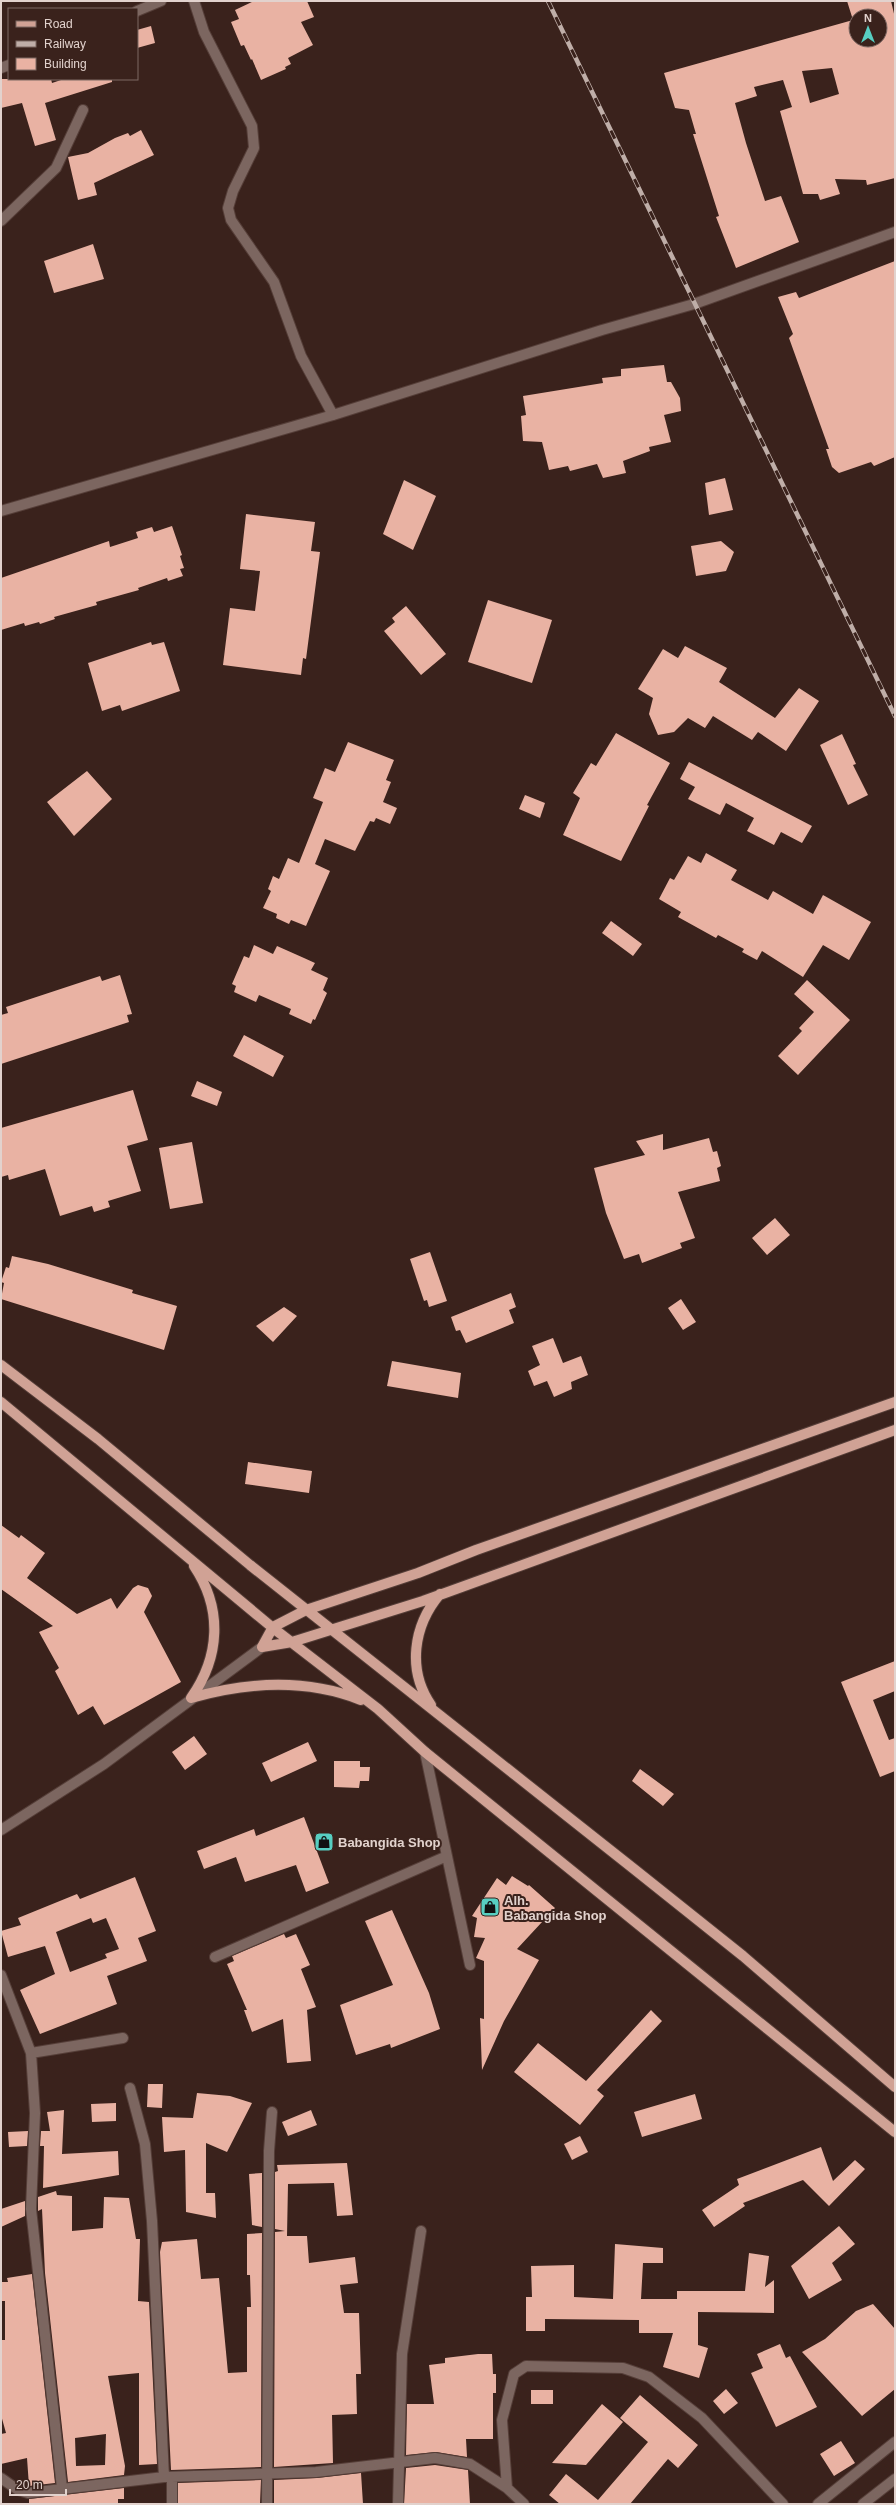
<svg xmlns="http://www.w3.org/2000/svg" width="896" height="2505" font-family="Helvetica,sans-serif">
	<style>
		.building { fill: #e9b2a3; fill-rule: evenodd }
		.lines { fill: none; stroke-linecap: round; stroke-linejoin: round }
		.minor-casing { stroke: #553e38; stroke-width: 12 }
		.major-casing { stroke: #553e38; stroke-width: 12 }
		.minor { stroke: #7c6660; stroke-width: 10 }
		.major { stroke: #d0a295; stroke-width: 10 }
		.rail-casing { stroke: #bfaea8; stroke-width: 4.5 }
		.rail { stroke: #3a221c; stroke-width: 3; stroke-dasharray: 9; stroke-linecap: butt }
		.labels { text-anchor: middle; stroke-width: 4; stroke-linejoin: round; paint-order: stroke }
		.poi-label { font-size: 13px; font-weight: bold; fill: #e2d2cd; stroke: #3a221c; text-anchor: start }
	</style>
	<rect width="100%" height="100%" fill="#3a221c"/>
	<path class="building" d="M 254,1 L 307,1 L 314,17 L 301,22 L 313,45 L 288,58 L 291,64 L 285,67 L 286,69 L 261,80 L 252,59 L 251,60 L 244,45 L 241,46 L 231,22 L 239,19 L 235,10 Z
		M 847,1 L 891,1 L 895,18 L 895,178 L 867,185 L 866,180 L 835,179 L 840,194 L 820,200 L 818,194 L 803,194 L 780,111 L 792,107 L 783,80 L 754,87 L 757,96 L 735,103 L 746,143 L 765,201 L 781,196 L 799,242 L 736,268 L 716,217 L 719,216 L 693,134 L 696,134 L 689,110 L 675,108 L 664,73 L 853,20 ZM 856,16 L 880,16 L 880,40 L 856,40 ZM 832,68 L 839,94 L 810,103 L 802,71 Z
		M 151,26 L 155,43 L 137,48 L 137,30 Z
		M 1,79 L 51,79 L 52,83 L 64,79 L 112,79 L 112,82 L 45,103 L 56,140 L 35,146 L 22,103 L 1,108 Z
		M 141,130 L 154,155 L 94,183 L 97,195 L 78,200 L 68,157 L 88,153 L 115,138 L 128,133 L 130,136 Z
		M 93,244 L 104,279 L 54,293 L 44,261 Z
		M 895,261 L 895,457 L 874,466 L 871,462 L 839,473 L 832,467 L 826,449 L 829,449 L 789,338 L 793,334 L 778,297 L 796,292 L 799,298 Z
		M 664,365 L 667,382 L 671,382 L 680,398 L 681,411 L 664,415 L 671,442 L 649,447 L 650,451 L 623,461 L 626,473 L 603,478 L 597,464 L 570,471 L 568,466 L 549,470 L 542,442 L 523,441 L 521,416 L 526,415 L 523,396 L 603,383 L 602,378 L 621,376 L 621,369 Z
		M 725,478 L 733,510 L 709,515 L 705,483 Z
		M 404,480 L 436,496 L 413,550 L 383,534 Z
		M 246,514 L 315,522 L 311,551 L 320,552 L 306,659 L 303,658 L 301,675 L 223,665 L 230,608 L 255,611 L 260,571 L 240,569 Z
		M 172,526 L 182,555 L 180,556 L 184,568 L 180,569 L 183,576 L 168,581 L 167,578 L 138,588 L 139,590 L 96,602 L 97,605 L 54,617 L 55,619 L 40,624 L 39,622 L 25,626 L 24,623 L 1,630 L 1,578 L 109,541 L 110,547 L 138,538 L 136,532 L 152,527 L 154,532 Z
		M 721,541 L 734,552 L 726,571 L 696,576 L 691,546 Z
		M 488,600 L 552,620 L 532,683 L 468,662 Z
		M 406,606 L 446,654 L 421,675 L 384,631 L 395,622 L 392,618 Z
		M 151,642 L 152,645 L 164,642 L 180,691 L 122,711 L 120,705 L 102,711 L 88,663 Z
		M 685,646 L 727,668 L 719,682 L 775,718 L 799,688 L 819,701 L 786,751 L 758,732 L 752,740 L 713,716 L 705,728 L 688,718 L 674,732 L 658,735 L 649,714 L 653,698 L 638,689 L 663,649 L 678,658 Z
		M 616,733 L 670,763 L 647,805 L 649,806 L 621,861 L 563,835 L 580,798 L 573,793 L 591,763 L 596,766 Z
		M 842,734 L 856,764 L 853,765 L 868,795 L 848,805 L 820,745 Z
		M 348,742 L 394,760 L 386,780 L 391,782 L 383,802 L 397,808 L 390,824 L 376,818 L 374,822 L 370,821 L 355,851 L 325,839 L 315,864 L 330,871 L 306,926 L 291,920 L 289,924 L 276,918 L 277,914 L 263,908 L 271,891 L 268,889 L 273,876 L 279,879 L 288,858 L 299,863 L 323,802 L 313,798 L 325,768 L 335,772 Z
		M 689,762 L 812,826 L 802,843 L 781,832 L 774,845 L 747,831 L 754,818 L 726,803 L 720,815 L 688,799 L 695,787 L 680,779 Z
		M 87,771 L 112,799 L 74,836 L 47,802 Z
		M 525,795 L 545,803 L 540,818 L 519,809 Z
		M 706,853 L 737,870 L 731,880 L 768,900 L 773,891 L 813,914 L 823,895 L 871,922 L 849,960 L 823,945 L 803,977 L 762,951 L 757,960 L 742,952 L 744,949 L 718,935 L 716,938 L 678,917 L 681,912 L 659,899 L 670,878 L 674,880 L 688,856 L 701,863 Z
		M 611,921 L 642,944 L 633,956 L 602,933 Z
		M 254,945 L 273,954 L 277,946 L 304,958 L 315,963 L 311,970 L 328,978 L 323,990 L 327,993 L 315,1020 L 313,1019 L 311,1024 L 289,1014 L 291,1009 L 259,995 L 256,1002 L 234,992 L 236,986 L 232,984 L 244,956 L 249,958 Z
		M 120,975 L 132,1014 L 127,1015 L 129,1022 L 1,1064 L 1,1015 L 8,1013 L 6,1007 L 100,976 L 102,981 Z
		M 807,980 L 850,1020 L 798,1075 L 778,1056 L 802,1031 L 799,1028 L 814,1012 L 794,994 Z
		M 244,1035 L 284,1056 L 273,1077 L 233,1056 Z
		M 197,1081 L 222,1092 L 217,1106 L 191,1096 Z
		M 133,1090 L 148,1140 L 127,1146 L 141,1191 L 108,1201 L 110,1207 L 94,1212 L 92,1206 L 60,1216 L 45,1169 L 9,1180 L 8,1175 L 1,1177 L 1,1128 Z
		M 663,1134 L 663,1150 L 709,1138 L 713,1152 L 717,1151 L 721,1166 L 717,1168 L 720,1181 L 678,1192 L 695,1238 L 680,1243 L 682,1248 L 642,1263 L 639,1254 L 624,1259 L 606,1213 L 594,1168 L 645,1155 L 636,1141 Z
		M 192,1142 L 203,1203 L 170,1209 L 159,1148 Z
		M 775,1218 L 790,1235 L 767,1255 L 752,1238 Z
		M 430,1252 L 447,1301 L 429,1307 L 427,1300 L 424,1301 L 410,1259 Z
		M 12,1256 L 48,1264 L 133,1290 L 132,1293 L 177,1306 L 164,1350 L 1,1299 L 4,1283 L 1,1282 L 6,1267 L 9,1268 Z
		M 511,1293 L 516,1307 L 509,1310 L 514,1323 L 466,1343 L 460,1330 L 456,1331 L 451,1317 Z
		M 681,1299 L 696,1322 L 683,1330 L 668,1308 Z
		M 284,1307 L 297,1316 L 273,1342 L 256,1326 Z
		M 553,1338 L 563,1363 L 581,1356 L 588,1375 L 571,1382 L 572,1389 L 554,1397 L 547,1381 L 534,1386 L 528,1371 L 540,1365 L 532,1346 Z
		M 392,1361 L 461,1373 L 458,1398 L 387,1386 Z
		M 248,1462 L 312,1471 L 309,1493 L 245,1484 Z
		M 1,1525 L 19,1538 L 21,1535 L 45,1553 L 27,1578 L 77,1614 L 111,1598 L 117,1609 L 133,1588 L 138,1585 L 148,1588 L 152,1596 L 144,1612 L 181,1682 L 104,1725 L 93,1706 L 78,1715 L 55,1671 L 59,1668 L 39,1632 L 53,1626 L 1,1589 Z
		M 895,1661 L 895,1691 L 873,1700 L 889,1740 L 895,1738 L 895,1771 L 880,1777 L 841,1682 Z
		M 194,1736 L 207,1754 L 185,1770 L 172,1752 Z
		M 308,1742 L 317,1761 L 271,1782 L 262,1763 Z
		M 334,1761 L 360,1761 L 360,1767 L 370,1767 L 369,1781 L 360,1781 L 359,1788 L 334,1787 Z
		M 640,1769 L 674,1794 L 663,1806 L 632,1781 Z
		M 304,1817 L 329,1883 L 306,1892 L 296,1865 L 245,1882 L 236,1857 L 204,1869 L 197,1851 L 254,1829 L 256,1836 Z
		M 512,1876 L 528,1886 L 529,1885 L 555,1908 L 517,1949 L 539,1960 L 504,2021 L 482,2070 L 480,2018 L 484,2019 L 484,1961 L 476,1958 L 485,1938 L 474,1937 L 477,1918 L 472,1916 L 497,1878 L 506,1885 Z
		M 135,1877 L 156,1931 L 138,1938 L 147,1961 L 107,1976 L 117,2004 L 40,2034 L 20,1990 L 55,1974 L 45,1946 L 8,1957 L 1,1931 L 21,1925 L 18,1918 L 77,1894 L 80,1899 ZM 91,1918 L 93,1923 L 106,1918 L 119,1949 L 105,1954 L 107,1958 L 70,1972 L 56,1932 Z
		M 392,1910 L 429,1993 L 440,2029 L 391,2048 L 390,2044 L 356,2055 L 340,2005 L 393,1985 L 365,1921 Z
		M 284,1934 L 286,1938 L 296,1934 L 310,1965 L 301,1969 L 316,2007 L 307,2010 L 311,2061 L 287,2063 L 283,2019 L 252,2032 L 244,2010 L 247,2010 L 227,1964 L 234,1961 L 232,1956 Z
		M 651,2010 L 662,2021 L 597,2090 L 604,2096 L 580,2125 L 514,2072 L 538,2043 L 586,2081 Z
		M 148,2084 L 163,2084 L 162,2108 L 147,2107 Z
		M 197,2093 L 230,2096 L 252,2103 L 227,2152 L 206,2143 L 206,2193 L 215,2193 L 216,2218 L 186,2212 L 185,2150 L 164,2152 L 162,2117 L 193,2118 Z
		M 695,2094 L 702,2119 L 642,2137 L 634,2112 Z
		M 116,2103 L 116,2121 L 92,2122 L 91,2104 Z
		M 64,2110 L 62,2154 L 118,2151 L 119,2175 L 43,2188 L 44,2146 L 40,2146 L 41,2131 L 50,2131 L 47,2112 Z
		M 311,2110 L 317,2125 L 288,2136 L 282,2122 Z
		M 28,2131 L 27,2146 L 9,2147 L 8,2132 Z
		M 580,2136 L 588,2152 L 572,2160 L 564,2144 Z
		M 821,2147 L 833,2181 L 855,2160 L 865,2169 L 829,2206 L 803,2180 L 743,2203 L 745,2206 L 714,2227 L 702,2210 L 739,2185 L 737,2179 Z
		M 347,2163 L 353,2215 L 337,2216 L 334,2183 L 288,2184 L 287,2236 L 307,2236 L 309,2263 L 355,2257 L 358,2283 L 340,2285 L 344,2313 L 359,2313 L 361,2374 L 356,2374 L 357,2414 L 332,2415 L 333,2463 L 274,2467 L 275,2232 L 285,2231 L 275,2229 L 275,2172 L 278,2171 L 277,2165 Z
		M 262,2173 L 262,2227 L 252,2225 L 249,2174 Z
		M 56,2191 L 57,2195 L 72,2196 L 72,2231 L 103,2228 L 104,2197 L 129,2198 L 136,2239 L 140,2239 L 138,2301 L 149,2302 L 157,2464 L 139,2465 L 139,2373 L 108,2376 L 125,2466 L 124,2475 L 68,2482 L 45,2273 L 42,2209 L 38,2211 L 38,2197 ZM 106,2434 L 105,2465 L 76,2466 L 75,2438 Z
		M 25,2201 L 25,2216 L 1,2227 L 1,2209 Z
		M 839,2226 L 855,2244 L 832,2263 L 842,2280 L 809,2299 L 791,2266 Z
		M 262,2233 L 261,2467 L 171,2470 L 160,2252 L 162,2242 L 197,2239 L 201,2279 L 219,2278 L 228,2373 L 247,2372 L 247,2307 L 251,2307 L 250,2275 L 247,2275 L 247,2234 Z
		M 615,2244 L 663,2248 L 663,2263 L 643,2263 L 641,2299 L 677,2299 L 677,2291 L 745,2291 L 749,2253 L 769,2256 L 765,2287 L 774,2280 L 774,2313 L 698,2312 L 698,2345 L 708,2348 L 699,2378 L 663,2367 L 673,2333 L 639,2333 L 639,2320 L 545,2319 L 545,2331 L 526,2331 L 526,2297 L 532,2297 L 531,2266 L 574,2265 L 574,2297 L 613,2299 Z
		M 32,2274 L 55,2483 L 29,2486 L 27,2458 L 1,2464 L 1,2434 L 6,2433 L 1,2415 L 1,2340 L 5,2340 L 5,2301 L 1,2301 L 1,2282 L 8,2282 L 7,2278 Z
		M 873,2304 L 895,2329 L 895,2389 L 862,2416 L 802,2352 L 825,2339 L 856,2311 Z
		M 780,2344 L 786,2358 L 790,2356 L 817,2407 L 776,2427 L 751,2373 L 763,2368 L 757,2354 Z
		M 478,2354 L 492,2354 L 493,2374 L 496,2374 L 496,2393 L 493,2393 L 493,2439 L 466,2439 L 467,2457 L 436,2452 L 406,2455 L 407,2404 L 434,2404 L 429,2365 L 445,2363 L 445,2358 Z
		M 726,2389 L 738,2403 L 724,2414 L 713,2401 Z
		M 531,2390 L 553,2390 L 553,2404 L 531,2404 Z
		M 640,2395 L 698,2445 L 678,2468 L 668,2459 L 630,2504 L 560,2504 L 549,2495 L 566,2474 L 598,2500 L 648,2442 L 620,2418 Z
		M 602,2404 L 623,2422 L 586,2465 L 552,2463 Z
		M 841,2441 L 855,2463 L 834,2476 L 820,2454 Z
		M 435,2465 L 468,2470 L 470,2504 L 404,2504 L 406,2468 Z
		M 361,2473 L 363,2504 L 274,2504 L 274,2480 L 317,2478 Z
		M 261,2480 L 260,2504 L 178,2504 L 178,2483 Z
		M 124,2488 L 124,2499 L 118,2499 L 118,2504 L 29,2504 L 29,2499 Z"/>
	<g class="lines">
		<defs>
			<path id="minor" d="M 194,1 L 204,32 L 252,126 L 254,148 L 233,191 L 228,208 L 231,220 L 274,282 L 301,356 L 333,415
				M 137,11 L 161,1
				M 1,68 L 9,65
				M 1,221 L 56,168 L 83,110
				M 1,511 L 333,415 L 602,330 L 694,304 L 895,232
				M 425,1752 L 470,1965
				M 1,1830 L 104,1764 L 262,1647
				M 215,1957 L 447,1856
				M 1,1975 L 31,2053 L 35,2113 L 31,2209 L 62,2488
				M 31,2053 L 123,2038
				M 130,2088 L 145,2144 L 152,2221 L 164,2477
				M 172,2477 L 172,2504
				M 1,2478 L 18,2490 L 28,2493 L 164,2477 L 316,2472 L 435,2458 L 470,2464 L 507,2488 L 524,2504
				M 507,2488 L 502,2420 L 514,2374 L 526,2366 L 623,2368 L 649,2377 L 702,2418 L 783,2504
				M 267,2504 L 269,2151 L 272,2112
				M 398,2504 L 402,2354 L 421,2231
				M 818,2504 L 895,2442
				M 863,2504 L 895,2479"/>
			<path id="major" d="M 1,1365 L 98,1439 L 250,1565 L 634,1869 L 743,1956 L 895,2087
				M 1,1402 L 273,1628 L 378,1709 L 425,1752 L 895,2132
				M 262,1647 L 273,1627 L 306,1610 L 418,1573 L 476,1550 L 895,1402
				M 262,1647 L 292,1642 L 423,1601 L 895,1430
				M 191,1698 C 247,1682 305,1678 361,1700
				M 191,1698 C 220,1657 223,1609 194,1566
				M 431,1705 C 407,1670 413,1626 440,1594"/>
		</defs>
		<use href="#minor" class="minor-casing"/>
		<use href="#major" class="major-casing"/>
		<use href="#minor" class="minor"/>
		<use href="#major" class="major"/>
		<defs>
			<path id="rail" d="M 548,1 L 895,716"/>
		</defs>
		<use href="#rail" class="rail-casing"/>
		<use href="#rail" class="rail"/>
	</g>
	<defs>
		<symbol id="shop-square" viewBox="-11 -11 22 22"><rect x="-9" y="-9" width="18" height="18" rx="4" fill="#57cec1" stroke="#3a221c"/><path d="M-5-2.5h2.3a2.7 3.5 0 0 1 5.4 0H5L5.5 6h-11ZM-1.5-2.5h3a1.5 2.3 0 0 0-3 0Z" fill="#111"/></symbol>
	</defs>
	<g fill-rule="evenodd">
		<use href="#shop-square" x="313" y="1831" width="22" height="22"/>
		<use href="#shop-square" x="479" y="1896" width="22" height="22"/>
	</g>
	<g class="labels">
		<g class="poi-label">
			<text x="338" y="1847">Babangida Shop</text>
			<text x="504" y="1905">Alh.<tspan x="504" dy="15">Babangida Shop</tspan></text>
		</g>
	</g>
	<rect width="896" height="2505" fill="none" stroke="#e2d2cd" stroke-width="4"/>
	<rect x="8" y="8" width="130" height="72" fill="#3a221c" stroke="#7d6863"/>
	<rect x="16" y="21" width="20" height="6" fill="#d0a295" stroke="#7d6863"/>
	<text x="44" y="28" font-size="12" fill="#e2d2cd">Road</text>
	<rect x="16" y="41" width="20" height="6" fill="#bfaea8" stroke="#7d6863"/>
	<text x="44" y="48" font-size="12" fill="#e2d2cd">Railway</text>
	<rect x="16" y="58" width="20" height="12" fill="#e9b2a3" stroke="#7d6863"/>
	<text x="44" y="68" font-size="12" fill="#e2d2cd">Building</text>
	<g transform="translate(868 28)"><circle r="19" fill="#3a221c" stroke="#7d6863"/>
	<path d="M0-3L7 15L0 10L-7 15Z" fill="#57cec1"/>
	<text y="-6" font-size="11" font-weight="bold" text-anchor="middle" fill="#e2d2cd">N</text>
	</g>
	<path d="M10 2489v6h56v-6" fill="none" stroke="#e2d2cd" stroke-width="2"/>
	<text x="16" y="2489" font-size="12" fill="#e2d2cd" stroke="#3a221c" stroke-width="3" paint-order="stroke">20 m</text>
</svg>
